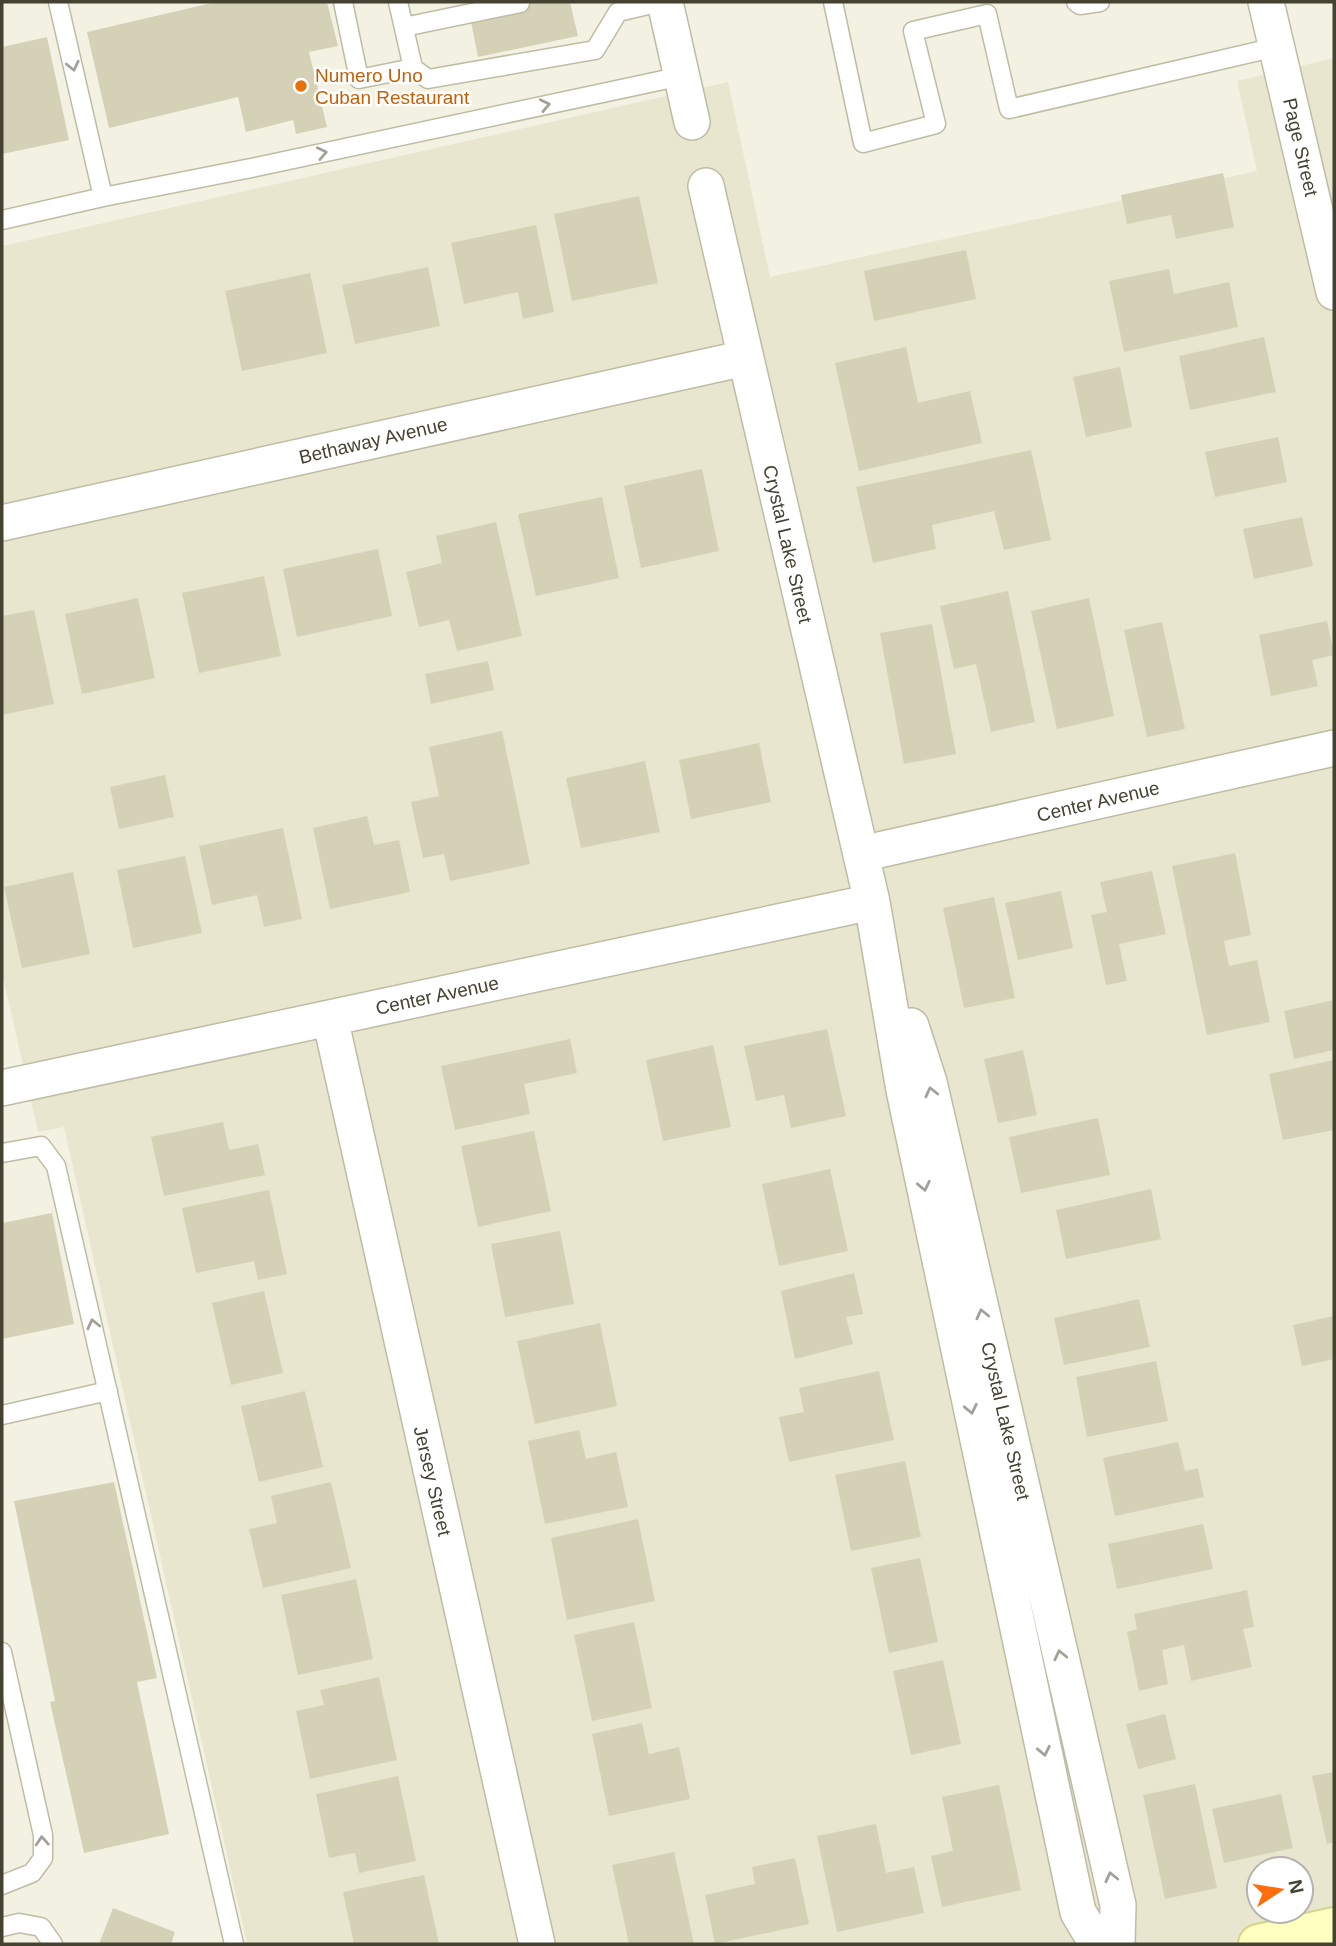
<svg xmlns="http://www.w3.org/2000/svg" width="1336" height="1946" font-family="Helvetica,sans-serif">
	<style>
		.residential { fill: #e8e6cf; fill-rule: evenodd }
		.building { fill: #d5d1b6 }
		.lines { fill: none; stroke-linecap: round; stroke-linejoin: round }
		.lane-casing { stroke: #bfbca4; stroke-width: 21 }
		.street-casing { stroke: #bfbca4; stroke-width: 38 }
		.secondary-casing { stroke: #d5d48a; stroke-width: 42 }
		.lane { stroke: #fff; stroke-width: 18 }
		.street { stroke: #fff; stroke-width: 35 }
		.secondary { stroke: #ffffc0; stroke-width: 38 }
		.oneway { stroke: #a2a098 }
		.food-dot { fill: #e8710a; stroke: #fff; stroke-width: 2.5 }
		.labels { text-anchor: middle; stroke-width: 5; stroke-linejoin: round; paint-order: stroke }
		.food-label { font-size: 19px; fill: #c56008; stroke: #fff; text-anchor: start }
		.street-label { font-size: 19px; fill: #454232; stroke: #fff }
	</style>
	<rect width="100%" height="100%" fill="#f3f2e2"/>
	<path class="residential" d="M 1334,58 L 1334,1944 L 247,1944 L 64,1127 L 38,1132 L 2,972 L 2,246 L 728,82 L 770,277 L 1257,171 L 1237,81 ZM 1259,1869 L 1301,1869 L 1301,1911 L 1259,1911 Z"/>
	<path class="building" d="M 216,2 L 327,2 L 338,46 L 309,52 L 327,127 L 296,134 L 293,120 L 246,132 L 238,97 L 109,128 L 87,32 Z
		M 519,2 L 570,2 L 578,36 L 478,57 L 471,22 L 521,12 Z
		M 47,37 L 69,140 L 2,154 L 2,47 Z
		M 1223,173 L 1234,227 L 1176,239 L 1171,215 L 1127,224 L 1121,195 Z
		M 639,196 L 658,283 L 572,301 L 554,214 Z
		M 536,225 L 554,312 L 523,319 L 518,292 L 464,304 L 451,243 Z
		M 966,250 L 976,299 L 874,321 L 864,271 Z
		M 428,267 L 440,326 L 355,344 L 342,285 Z
		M 1169,269 L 1174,294 L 1229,282 L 1238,327 L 1124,352 L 1109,281 Z
		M 310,273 L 327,353 L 242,371 L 225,291 Z
		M 1264,337 L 1276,392 L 1190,410 L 1179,356 Z
		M 906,347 L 918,403 L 970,391 L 982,443 L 859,471 L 835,363 Z
		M 1120,367 L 1132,427 L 1086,437 L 1073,377 Z
		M 1278,437 L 1287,482 L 1215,497 L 1205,452 Z
		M 1031,450 L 1051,540 L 1004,550 L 994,511 L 932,525 L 936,549 L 873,563 L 856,487 Z
		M 702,469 L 719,551 L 641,568 L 624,486 Z
		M 602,497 L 619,578 L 536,596 L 518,514 Z
		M 1302,517 L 1313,566 L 1254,579 L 1243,529 Z
		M 496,522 L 522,636 L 457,651 L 449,620 L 419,627 L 406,572 L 442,563 L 436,536 Z
		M 378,549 L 392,616 L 297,637 L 283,569 Z
		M 264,576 L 281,656 L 199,673 L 182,593 Z
		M 1008,591 L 1035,722 L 991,732 L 976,664 L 954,669 L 940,606 Z
		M 138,598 L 155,678 L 82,694 L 65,614 Z
		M 1089,598 L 1114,716 L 1057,729 L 1031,611 Z
		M 34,610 L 54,704 L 2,715 L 2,616 Z
		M 1327,621 L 1334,655 L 1312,660 L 1318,686 L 1271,696 L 1259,635 Z
		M 1162,622 L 1185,729 L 1147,737 L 1124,630 Z
		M 932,624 L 956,754 L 904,764 L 880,633 Z
		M 488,661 L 494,690 L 431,704 L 425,674 Z
		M 502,731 L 530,864 L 450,881 L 444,854 L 423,858 L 411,802 L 439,796 L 429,747 Z
		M 759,743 L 771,802 L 691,819 L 679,760 Z
		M 645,761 L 660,832 L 581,848 L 566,778 Z
		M 165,775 L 174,817 L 119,829 L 110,787 Z
		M 367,816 L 374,845 L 399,840 L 410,892 L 330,909 L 313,828 Z
		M 283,828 L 302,919 L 264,927 L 257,895 L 212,905 L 199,846 Z
		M 1235,853 L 1251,935 L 1224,941 L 1229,966 L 1257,960 L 1270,1022 L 1207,1035 L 1172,866 Z
		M 185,856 L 202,933 L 133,948 L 117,870 Z
		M 1152,871 L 1166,934 L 1119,944 L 1127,981 L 1106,985 L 1091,915 L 1107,912 L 1100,882 Z
		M 73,872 L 90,954 L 22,968 L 4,887 Z
		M 1061,891 L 1073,948 L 1018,960 L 1005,903 Z
		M 994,897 L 1015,998 L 964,1008 L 943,908 Z
		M 1334,1000 L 1334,1050 L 1294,1059 L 1284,1011 Z
		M 827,1029 L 846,1116 L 791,1128 L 784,1095 L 756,1101 L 744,1046 Z
		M 570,1039 L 577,1073 L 524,1084 L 530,1114 L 455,1130 L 441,1066 Z
		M 713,1045 L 731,1127 L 663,1141 L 646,1060 Z
		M 1023,1050 L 1037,1115 L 998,1123 L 984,1059 Z
		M 1334,1060 L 1334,1130 L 1283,1140 L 1269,1074 Z
		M 1098,1118 L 1110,1175 L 1021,1193 L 1009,1137 Z
		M 223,1122 L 229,1150 L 258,1144 L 265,1175 L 164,1196 L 151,1137 Z
		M 534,1131 L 551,1211 L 478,1227 L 461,1146 Z
		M 830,1169 L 848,1251 L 779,1266 L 762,1184 Z
		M 1151,1189 L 1161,1239 L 1066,1259 L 1056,1210 Z
		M 269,1190 L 287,1274 L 258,1280 L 254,1261 L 196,1273 L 182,1208 Z
		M 52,1213 L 74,1324 L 2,1339 L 2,1223 Z
		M 560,1231 L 574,1304 L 505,1317 L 491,1244 Z
		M 854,1273 L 863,1314 L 846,1317 L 853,1344 L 795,1359 L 781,1291 Z
		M 264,1291 L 283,1373 L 231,1385 L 212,1303 Z
		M 1139,1299 L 1150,1347 L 1064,1365 L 1054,1318 Z
		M 1334,1316 L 1334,1359 L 1302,1366 L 1293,1325 Z
		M 600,1323 L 617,1406 L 535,1424 L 517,1341 Z
		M 1156,1361 L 1168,1421 L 1087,1437 L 1076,1377 Z
		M 879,1371 L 894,1440 L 789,1462 L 779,1417 L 804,1412 L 799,1388 Z
		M 305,1391 L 323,1467 L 259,1482 L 241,1406 Z
		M 579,1430 L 586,1459 L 616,1452 L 628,1507 L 545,1524 L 528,1441 Z
		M 1178,1442 L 1185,1471 L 1198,1468 L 1204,1497 L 1115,1516 L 1103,1458 Z
		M 905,1461 L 921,1537 L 851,1551 L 835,1475 Z
		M 114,1482 L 157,1678 L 137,1682 L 169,1834 L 84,1853 L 50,1702 L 55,1701 L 14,1501 Z
		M 331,1482 L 351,1568 L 263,1588 L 249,1529 L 277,1523 L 271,1496 Z
		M 638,1519 L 655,1601 L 567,1620 L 551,1538 Z
		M 1203,1524 L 1213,1569 L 1117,1589 L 1108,1544 Z
		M 920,1558 L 938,1642 L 889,1653 L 871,1568 Z
		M 356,1579 L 373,1659 L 298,1675 L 281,1595 Z
		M 1247,1590 L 1254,1627 L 1243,1629 L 1252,1667 L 1191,1681 L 1184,1645 L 1162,1650 L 1168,1684 L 1139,1691 L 1127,1632 L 1137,1629 L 1134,1614 Z
		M 634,1622 L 652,1708 L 592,1721 L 574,1635 Z
		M 943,1660 L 961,1744 L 911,1755 L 893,1671 Z
		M 379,1677 L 397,1760 L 310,1779 L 296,1711 L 324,1705 L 320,1690 Z
		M 1165,1714 L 1176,1759 L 1138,1769 L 1126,1724 Z
		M 642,1723 L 649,1754 L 679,1747 L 690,1799 L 609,1816 L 592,1734 Z
		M 1334,1772 L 1334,1842 L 1327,1844 L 1312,1776 Z
		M 398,1776 L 416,1861 L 359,1873 L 355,1853 L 329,1858 L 316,1794 Z
		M 1195,1784 L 1217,1888 L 1165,1899 L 1143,1795 Z
		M 999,1785 L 1021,1890 L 942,1907 L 931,1856 L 953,1851 L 942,1797 Z
		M 1281,1794 L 1293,1848 L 1224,1863 L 1212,1809 Z
		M 876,1824 L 886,1873 L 914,1867 L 924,1913 L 837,1932 L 817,1836 Z
		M 674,1852 L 694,1944 L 629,1944 L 612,1865 Z
		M 795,1858 L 809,1924 L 715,1944 L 705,1895 L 755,1884 L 752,1867 Z
		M 424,1875 L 439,1944 L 354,1944 L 343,1892 Z
		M 113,1908 L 175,1932 L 171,1944 L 99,1944 Z"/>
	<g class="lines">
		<defs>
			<path id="lane" d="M 58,2 L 103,197 L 256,167 L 682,76
				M 343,2 L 359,79 L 413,68
				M 398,2 L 413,68 L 428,79 L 595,50 L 618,12 L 661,2
				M 833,2 L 863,143 L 936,124 L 913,31 L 987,14 L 1009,109 L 1276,47
				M 1076,2 L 1080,5 L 1100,2
				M 404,27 L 520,3
				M 2,220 L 103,197
				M 2,1153 L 41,1146 L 56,1166 L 234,1944
				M 2,1415 L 108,1391
				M 2,1652 L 43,1835 L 43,1858 L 32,1873 L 2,1885
				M 2,1927 L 19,1923 L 41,1927 L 53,1944"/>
			<path id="street" d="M 665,2 L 692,122
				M 1266,2 L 1334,292
				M 706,186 L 872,902 L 904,1090 L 1078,1912 L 1097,1944
				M 2,523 L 745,358
				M 861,854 L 1334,748
				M 330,1018 L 537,1944
				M 911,1026 L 929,1082 L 1118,1905 L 1117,1944
				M 2,1088 L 872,902"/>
			<path id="secondary" d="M 1258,1944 L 1334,1927"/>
		</defs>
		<use href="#lane" class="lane-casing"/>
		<use href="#street" class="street-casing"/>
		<use href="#secondary" class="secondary-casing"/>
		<use href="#lane" class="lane"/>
		<use href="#street" class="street"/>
		<use href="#secondary" class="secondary"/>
	</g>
	<defs><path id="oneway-chevron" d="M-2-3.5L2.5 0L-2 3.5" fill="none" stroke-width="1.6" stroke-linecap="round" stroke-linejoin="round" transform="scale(1.75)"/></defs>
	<g class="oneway">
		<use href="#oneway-chevron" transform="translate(73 66) rotate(77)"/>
		<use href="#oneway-chevron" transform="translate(545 105) rotate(-12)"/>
		<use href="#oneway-chevron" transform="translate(322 153) rotate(-12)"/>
		<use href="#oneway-chevron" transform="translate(931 1092) rotate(-103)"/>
		<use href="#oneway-chevron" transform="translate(924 1186) rotate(78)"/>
		<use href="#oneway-chevron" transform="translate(982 1314) rotate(-103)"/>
		<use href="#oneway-chevron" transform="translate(93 1324) rotate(-103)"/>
		<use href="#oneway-chevron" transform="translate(971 1409) rotate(78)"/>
		<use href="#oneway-chevron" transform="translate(1060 1655) rotate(-103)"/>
		<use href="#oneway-chevron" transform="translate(1044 1751) rotate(78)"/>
		<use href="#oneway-chevron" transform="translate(42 1841) rotate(-94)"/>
		<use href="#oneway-chevron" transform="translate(1111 1877) rotate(-103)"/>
	</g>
	<circle class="food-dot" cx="301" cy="86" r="7"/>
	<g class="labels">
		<g class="food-label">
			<text x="315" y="82">Numero Uno<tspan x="315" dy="22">Cuban Restaurant</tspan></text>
		</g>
		<g class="street-label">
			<text transform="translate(1301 147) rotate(77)" y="7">Page Street</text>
			<text transform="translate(373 440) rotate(-13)" y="7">Bethaway Avenue</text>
			<text transform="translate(788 544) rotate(77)" y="7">Crystal Lake Street</text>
			<text transform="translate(1098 801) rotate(-13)" y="7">Center Avenue</text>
			<text transform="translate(437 995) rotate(-12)" y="7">Center Avenue</text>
			<text transform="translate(1006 1421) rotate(77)" y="7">Crystal Lake Street</text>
			<text transform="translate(433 1481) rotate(77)" y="7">Jersey Street</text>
		</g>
	</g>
	<rect width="1336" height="1946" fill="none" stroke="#454232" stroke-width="7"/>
	<g transform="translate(1280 1890) rotate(78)"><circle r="33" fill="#ffffff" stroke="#b5b3ad" stroke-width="2"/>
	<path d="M0-5L12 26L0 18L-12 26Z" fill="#ff6d0d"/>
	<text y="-10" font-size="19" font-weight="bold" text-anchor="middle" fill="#454232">N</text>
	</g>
</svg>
